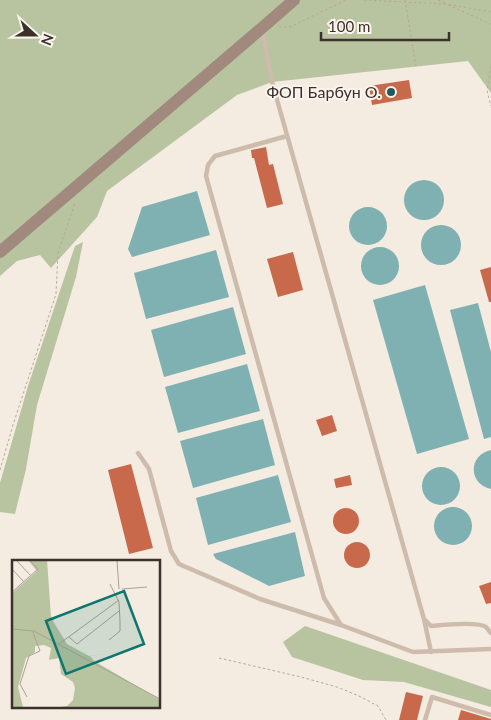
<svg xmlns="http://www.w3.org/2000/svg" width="491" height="720" font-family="Lato,sans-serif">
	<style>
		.green { fill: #b8c4a0 }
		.water { fill: #7fb0b2 }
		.building { fill: #c8694b }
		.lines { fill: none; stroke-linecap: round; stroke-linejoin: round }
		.path { stroke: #b9a596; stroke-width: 1; stroke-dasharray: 2.5 2.5; stroke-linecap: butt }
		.lane { stroke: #cdbbac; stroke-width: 4.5 }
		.secondary { stroke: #a18a7d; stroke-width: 12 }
		.poi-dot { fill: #1f5a5e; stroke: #fbf5ee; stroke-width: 2 }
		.labels { text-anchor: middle; stroke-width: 4; stroke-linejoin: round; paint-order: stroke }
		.poi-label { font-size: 16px; fill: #3b302b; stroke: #fbf5ee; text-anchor: end }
		.inset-road { fill: none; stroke: #aaa098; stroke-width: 1 }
		.view { fill: #0f766e; fill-opacity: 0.15; stroke: #0f766e; stroke-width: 2.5 }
		.inset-edge { fill: none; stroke: #3b302b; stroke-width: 2.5 }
	</style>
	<rect width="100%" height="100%" fill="#f4ebe1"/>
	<path class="green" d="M 0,0 L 491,0 L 491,93 L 468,61 L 272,82 L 237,95 L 107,191 L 97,217 L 51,268 L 40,255 L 17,261 L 0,276 Z
		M 83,242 L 76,277 L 37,405 L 26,469 L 15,514 L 0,512 L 0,483 L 28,386 L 75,246 Z
		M 305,626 L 491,690 L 491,707 L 404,682 L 363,680 L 292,657 L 283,642 Z"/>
	<path class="water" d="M404 200a20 20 0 1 1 40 0a20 20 0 1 1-40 0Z
		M 197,191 L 210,235 L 132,257 L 128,249 L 142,207 Z
		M349 226a19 19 0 1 1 38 0a19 19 0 1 1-38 0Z
		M421 245a20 20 0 1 1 40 0a20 20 0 1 1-40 0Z
		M361 266a19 19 0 1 1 38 0a19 19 0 1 1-38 0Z
		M 216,250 L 229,297 L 146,319 L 134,273 Z
		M 425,285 L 469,439 L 417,454 L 373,300 Z
		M 478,303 L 491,352 L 491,437 L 484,439 L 450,310 Z
		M 233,307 L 246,354 L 164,377 L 151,330 Z
		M 247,364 L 260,411 L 178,433 L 165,387 Z
		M 263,419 L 275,465 L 193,488 L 180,441 Z
		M 491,450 L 491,489 C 468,484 468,455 491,450 Z
		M422 486a19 19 0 1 1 38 0a19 19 0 1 1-38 0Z
		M 278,475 L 291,522 L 208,545 L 196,498 Z
		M434 526a19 19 0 1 1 38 0a19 19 0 1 1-38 0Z
		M 295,532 L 305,576 L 269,586 L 216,559 L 213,554 Z"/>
	<path class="building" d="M 409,80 L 412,98 L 372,105 L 369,86 Z
		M 266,147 L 269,165 L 273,164 L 283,204 L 267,208 L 254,158 L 252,158 L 251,150 Z
		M 293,252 L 303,290 L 278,297 L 267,259 Z
		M 491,267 L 491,302 L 489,302 L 480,270 Z
		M 332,415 L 337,431 L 322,436 L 316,420 Z
		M 131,464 L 153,548 L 129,554 L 108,470 Z
		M 350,475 L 352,485 L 336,488 L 334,479 Z
		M333 521a13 13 0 1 1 26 0a13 13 0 1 1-26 0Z
		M344 555a13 13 0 1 1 26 0a13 13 0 1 1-26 0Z
		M 491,582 L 491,603 L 486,604 L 479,586 Z
		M 406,692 L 423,696 L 417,720 L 399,720 Z
		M 461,710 L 491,719 L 491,720 L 458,720 Z"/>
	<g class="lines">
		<path class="path" d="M 364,0 L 446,4 L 491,12
			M 405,0 L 416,66
			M 438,0 L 445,3
			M 448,5 L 491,24
			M 279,27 L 290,27 L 346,0
			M 491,66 L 487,91 L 491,106
			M 0,470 L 13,425 L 56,294 L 58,253 L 75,203
			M 219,658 L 301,677 L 337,687 L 359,696 L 378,706 L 386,720"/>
		<path class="lane" d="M 262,30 L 272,82 L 424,619 L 431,652
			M 287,136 L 215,156 L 208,165 L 206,176 L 324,598 L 341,625
			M 138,453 L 149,469 L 171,551 L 179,564 L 260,599 L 341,625 L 413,652 L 491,649
			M 424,619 L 431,626 C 442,625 478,621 486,627 C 488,629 489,631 491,633
			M 425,720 L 432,697 L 491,715"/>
		<path class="secondary" d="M 0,252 L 263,27 L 294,0"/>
	</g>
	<circle class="poi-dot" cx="391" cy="92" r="5"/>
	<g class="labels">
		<g class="poi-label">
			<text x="381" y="98">ФОП Барбун О.</text>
		</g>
	</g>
	<g transform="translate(12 560)">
		<rect width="148" height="148" fill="#f4ebe1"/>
		<path d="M 16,0 L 35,0 L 39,57 L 44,57 L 41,61 L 55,84 L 77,96 L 109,91 L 78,96 L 82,101 L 147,139 L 147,147 L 48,147 L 55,146 L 61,140 L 63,128 L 61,122 L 49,114 L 47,98 L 37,100 L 39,88 L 32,85 L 23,86 L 23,92 L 14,98 L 6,127 L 11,147 L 0,147 L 0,33 L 25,11 Z" fill="#b8c4a0"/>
		<path class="inset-road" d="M 4,0 L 19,16M 105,0 L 107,29M 0,9 L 12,22M 110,29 L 135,27M 0,32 L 26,9 L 17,0M 0,69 L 22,71 L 148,139M 57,77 L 65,84 L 107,51M 97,80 L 108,71 L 108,61 L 107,42 L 98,24M 47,84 L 107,40M 15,137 L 8,124 L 17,96 L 28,91 L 21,72"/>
		<path class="view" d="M 112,31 L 132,84 L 54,114 L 34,61 Z"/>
		<rect width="148" height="148" class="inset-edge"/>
	</g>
	<g transform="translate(35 35) rotate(111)" stroke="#fbf5ee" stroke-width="4" paint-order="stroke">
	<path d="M0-4L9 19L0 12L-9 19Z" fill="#3b302b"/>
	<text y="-8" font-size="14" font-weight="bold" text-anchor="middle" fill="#3b302b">N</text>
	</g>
	<path d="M321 32v8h128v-8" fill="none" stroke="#3b302b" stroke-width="2.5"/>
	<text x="328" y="32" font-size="15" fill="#3b302b" stroke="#fbf5ee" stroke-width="4" paint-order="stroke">100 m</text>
</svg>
